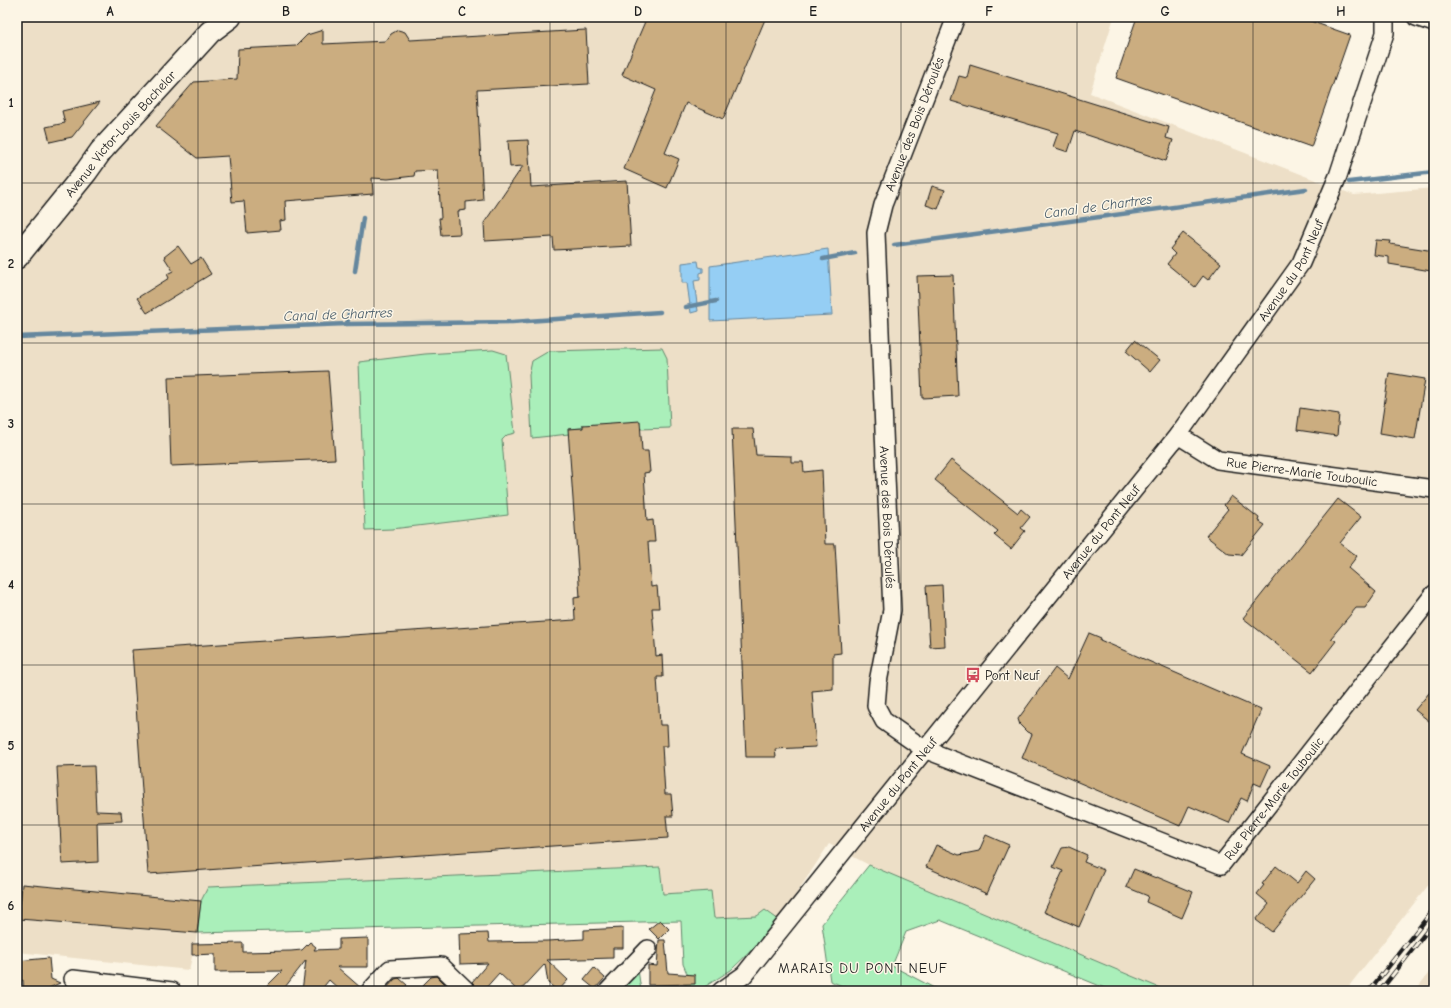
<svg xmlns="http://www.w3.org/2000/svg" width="1451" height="1008" font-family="'Comic Neue',sans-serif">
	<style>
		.built { fill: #eddfc7 }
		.green { fill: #aaefba; stroke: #63866b }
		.water { fill: #95cef4; stroke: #65879e }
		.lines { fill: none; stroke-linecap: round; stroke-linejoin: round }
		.stream { stroke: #65879e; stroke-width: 4.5 }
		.building { fill: #cbad80; stroke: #1c1c1c }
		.street-casing { stroke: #1c1c1c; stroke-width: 20 }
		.secondary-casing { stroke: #1c1c1c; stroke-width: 25 }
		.street { stroke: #fcf5e5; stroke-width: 17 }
		.secondary { stroke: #fcf5e5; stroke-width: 22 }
		.rail-casing { stroke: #1c1c1c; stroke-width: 4.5 }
		.rail { stroke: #fcf5e5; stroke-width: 3; stroke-dasharray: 9; stroke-linecap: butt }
		.grid { fill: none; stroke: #1c1c1c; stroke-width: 1; stroke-opacity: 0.55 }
		.labels { text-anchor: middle; stroke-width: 3; stroke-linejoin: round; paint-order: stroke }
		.street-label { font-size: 13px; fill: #1c1c1c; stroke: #fcf5e5 }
		.poi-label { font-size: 13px; fill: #1c1c1c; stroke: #fcf5e5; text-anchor: start }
		.water-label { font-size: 14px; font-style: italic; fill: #465a68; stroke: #fcf5e5 }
		.neighbourhood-label { font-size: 14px; letter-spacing: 1px; fill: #1c1c1c; stroke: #fcf5e5 }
		.neatline { fill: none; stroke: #1c1c1c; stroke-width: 1.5 }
		.grid-label { font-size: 13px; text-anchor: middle; font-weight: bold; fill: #1c1c1c }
	</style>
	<rect width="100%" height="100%" fill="#fcf5e5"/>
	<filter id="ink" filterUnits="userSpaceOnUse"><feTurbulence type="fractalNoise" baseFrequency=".025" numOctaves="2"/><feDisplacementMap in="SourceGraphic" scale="8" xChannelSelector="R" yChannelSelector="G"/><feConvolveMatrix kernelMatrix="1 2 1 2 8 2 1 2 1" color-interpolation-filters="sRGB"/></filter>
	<g filter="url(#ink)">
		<path class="built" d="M 17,17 L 1114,17 L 1090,93 L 1354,195 L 1434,188 L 1434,878 L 1345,991 L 1167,991 L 869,865 L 829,844 L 779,920 L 757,916 L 714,918 L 663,894 L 660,867 L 208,887 L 189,970 L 17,952 Z
			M 1434,966 L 1434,991 L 1415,991 Z"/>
		<path class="green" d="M 662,348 L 667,358 L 670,428 L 640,429 L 583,425 L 583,428 L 569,429 L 569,434 L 532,438 L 529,375 L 532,361 L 549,351 Z
			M 493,350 L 506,354 L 515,433 L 507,435 L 502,440 L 508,515 L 392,529 L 365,530 L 359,362 L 425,354 Z
			M 869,865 L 1167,991 L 1112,991 L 940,920 L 906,932 L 892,966 L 940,991 L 855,991 L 830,981 L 822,924 Z
			M 660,867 L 663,894 L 711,891 L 714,918 L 757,916 L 765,910 L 779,920 L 760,942 L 731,970 L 698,991 L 676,991 L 686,985 L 688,976 L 683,964 L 681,921 L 197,933 L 201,901 L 208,887 Z
			M 638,969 L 641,991 L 621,991 Z"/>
		<path class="water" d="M 828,249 L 832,315 L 710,321 L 710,266 Z
			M 698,261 L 699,267 L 703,268 L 703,272 L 700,273 L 700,280 L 694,281 L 698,311 L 691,313 L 687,283 L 682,283 L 682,263 Z"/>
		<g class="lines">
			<path class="stream" d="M 1349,182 L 1434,172
				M 894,245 L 1306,189
				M 823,259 L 855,253
				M 355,271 L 363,218
				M 686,307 L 716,301
				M 347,324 L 349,313
				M 17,337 L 347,324 L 512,322 L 660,312"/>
		</g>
		<path class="building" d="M 647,17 L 766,17 L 723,119 L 686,103 L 665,153 L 679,159 L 667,188 L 624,169 L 656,90 L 622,75 Z
			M 1137,17 L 1299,17 L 1350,35 L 1311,147 L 1116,78 Z
			M 323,30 L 323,44 L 386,41 L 391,34 L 398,30 L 405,32 L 410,40 L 586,30 L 589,84 L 477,90 L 483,200 L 466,202 L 466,210 L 458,211 L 460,234 L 441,235 L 439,218 L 441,218 L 438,170 L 415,171 L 414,176 L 388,179 L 372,178 L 373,194 L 285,201 L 286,220 L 280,221 L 281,230 L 247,233 L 244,201 L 232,202 L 228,156 L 197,158 L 156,126 L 194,82 L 237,79 L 238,49 L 296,46 L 307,35 Z
			M 970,65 L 1169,127 L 1166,138 L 1173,140 L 1166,161 L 1075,131 L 1068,152 L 1053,147 L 1058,133 L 951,101 L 959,76 L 967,78 Z
			M 100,102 L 72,137 L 50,142 L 46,127 L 65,123 L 62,111 Z
			M 528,140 L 531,187 L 627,181 L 631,246 L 554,250 L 553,237 L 485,241 L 484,223 L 523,166 L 510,167 L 508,141 Z
			M 932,186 L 945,190 L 938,209 L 926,205 Z
			M 1183,233 L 1221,263 L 1208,280 L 1203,276 L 1195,287 L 1167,264 L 1175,254 L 1170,249 Z
			M 1376,240 L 1391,241 L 1390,244 L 1434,251 L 1434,265 L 1432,265 L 1431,271 L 1389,264 L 1389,257 L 1374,255 Z
			M 178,246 L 191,264 L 201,258 L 211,274 L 147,313 L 137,298 L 169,278 L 167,274 L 173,271 L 164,257 Z
			M 953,275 L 958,396 L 922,398 L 917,276 Z
			M 1135,340 L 1160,360 L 1150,372 L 1126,351 Z
			M 328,371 L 335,459 L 171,466 L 168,377 Z
			M 1389,373 L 1425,379 L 1415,439 L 1380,433 Z
			M 1300,408 L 1339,414 L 1337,436 L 1297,430 Z
			M 640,421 L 642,451 L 648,451 L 650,472 L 644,473 L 647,521 L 653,520 L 655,542 L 648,542 L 651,587 L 657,586 L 659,608 L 652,608 L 656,656 L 662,655 L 663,677 L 657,677 L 660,725 L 667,725 L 668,746 L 662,746 L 665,794 L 671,794 L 673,816 L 666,816 L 668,838 L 148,874 L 132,650 L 575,620 L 574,598 L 580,597 L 568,429 L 583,428 L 583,425 Z
			M 732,429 L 753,429 L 756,455 L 791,456 L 791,462 L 803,462 L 804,472 L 822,470 L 825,544 L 835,544 L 841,653 L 833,654 L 833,689 L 812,691 L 816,747 L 775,749 L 776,757 L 746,757 Z
			M 951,460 L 1018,513 L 1021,509 L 1030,517 L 1021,528 L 1025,531 L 1011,549 L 994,535 L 998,531 L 935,480 Z
			M 1231,496 L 1259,518 L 1258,521 L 1265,525 L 1241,555 L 1229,554 L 1206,536 L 1228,509 L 1224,505 Z
			M 1338,499 L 1361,517 L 1340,543 L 1357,556 L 1348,568 L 1376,592 L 1365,608 L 1356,608 L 1331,638 L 1336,641 L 1312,672 L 1243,618 Z
			M 942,585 L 945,646 L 930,647 L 926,586 Z
			M 1089,633 L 1101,638 L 1100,640 L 1261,710 L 1242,754 L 1270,766 L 1261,786 L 1254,783 L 1247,801 L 1241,798 L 1229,823 L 1189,806 L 1180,826 L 1022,758 L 1032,734 L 1027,732 L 1020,725 L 1018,719 L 1055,668 L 1068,679 Z
			M 1434,687 L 1434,725 L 1415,710 Z
			M 94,766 L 96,811 L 121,812 L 122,821 L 97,822 L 98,862 L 62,864 L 57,767 Z
			M 986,835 L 1009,845 L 987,894 L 926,867 L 936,845 L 959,855 L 979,851 Z
			M 1069,847 L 1087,855 L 1084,862 L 1104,870 L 1079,927 L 1044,912 L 1063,871 L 1053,867 L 1062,848 Z
			M 1276,866 L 1297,883 L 1306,871 L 1315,879 L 1272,932 L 1256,920 L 1269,904 L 1257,894 L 1264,885 L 1262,884 Z
			M 1134,869 L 1156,878 L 1157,877 L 1193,892 L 1182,918 L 1146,902 L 1148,896 L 1126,887 Z
			M 22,884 L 201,901 L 197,933 L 19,919 Z
			M 660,920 L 669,929 L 659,939 L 649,929 Z
			M 623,928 L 623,948 L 613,948 L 613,958 L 547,960 L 568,980 L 558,991 L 548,983 L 545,964 L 520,991 L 518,991 L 499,973 L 483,991 L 480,991 L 472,982 L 488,963 L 460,964 L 459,934 L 488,933 L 489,942 L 547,941 L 584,939 L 584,930 Z
			M 368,938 L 368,967 L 337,967 L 361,988 L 360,991 L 341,991 L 329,980 L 320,991 L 302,991 L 306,960 L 282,991 L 262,991 L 282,971 L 215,972 L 215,954 L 192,955 L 192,944 L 243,943 L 243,952 L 291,951 L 302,950 L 310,942 L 316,947 L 314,950 L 339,949 L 339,939 Z
			M 659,940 L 665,940 L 668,973 L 695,975 L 695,984 L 648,985 L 648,965 L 657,966 Z
			M 49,958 L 51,979 L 60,983 L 49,988 L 50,991 L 24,991 L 23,980 L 20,981 L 19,974 L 17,974 L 17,961 Z
			M 594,968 L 605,978 L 595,989 L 584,980 Z
			M 437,976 L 445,984 L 438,991 L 430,991 L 423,985 L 431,977 Z
			M 399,978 L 407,985 L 402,991 L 384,991 L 395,979 Z"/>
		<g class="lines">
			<defs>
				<g id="street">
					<path id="s1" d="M 956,17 L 883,205 L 876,233 L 885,455 L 892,610 L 878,682 L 876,706 L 884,721 L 924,749 L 1221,865 L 1434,594"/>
					<path d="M 1416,17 L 1434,23"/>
					<path id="s2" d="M 1178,435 L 1218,460 L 1434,489"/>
					<path d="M 73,979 L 172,991"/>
					<path d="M 370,991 L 390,969 L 441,966 L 467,991"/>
					<path d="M 608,991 L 648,949"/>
					<path id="s3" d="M 721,991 L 744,975 L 1178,435 L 1301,263 L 1338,176 L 1385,33 L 1385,17"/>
				</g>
				<g id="secondary">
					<path id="s4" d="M 17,257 L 86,172 L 101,151 L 210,32 L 230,17"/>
				</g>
			</defs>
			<use href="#street" class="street-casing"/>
			<use href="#secondary" class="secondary-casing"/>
			<use href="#street" class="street"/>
			<use href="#secondary" class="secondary"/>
			<defs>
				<path id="rail" d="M 1369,991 L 1434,909
					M 1380,991 L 1434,922"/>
			</defs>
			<use href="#rail" class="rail-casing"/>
			<use href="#rail" class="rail"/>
		</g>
	</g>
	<path class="grid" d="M 198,17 L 198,991M 374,17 L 374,991M 550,17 L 550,991M 726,17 L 726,991M 901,17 L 901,991M 1077,17 L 1077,991M 1253,17 L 1253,991M 17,183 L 1434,183M 17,343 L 1434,343M 17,504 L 1434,504M 17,665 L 1434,665M 17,825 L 1434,825"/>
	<defs>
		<symbol id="bus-bare" viewBox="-9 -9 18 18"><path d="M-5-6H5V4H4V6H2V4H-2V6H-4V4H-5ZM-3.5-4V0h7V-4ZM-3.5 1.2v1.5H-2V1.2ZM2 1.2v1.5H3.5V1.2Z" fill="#d1495b" stroke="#fcf5e5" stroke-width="2.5" paint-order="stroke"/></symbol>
	</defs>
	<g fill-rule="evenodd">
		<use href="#bus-bare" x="962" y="664" width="22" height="22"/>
	</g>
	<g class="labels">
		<g class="street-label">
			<text transform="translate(914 124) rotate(-69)" y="5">Avenue des Bois Déroulés</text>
			<text dy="5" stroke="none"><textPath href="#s4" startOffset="161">Avenue Victor-Louis Bachelar</textPath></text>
			<text dy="5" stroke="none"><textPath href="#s3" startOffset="921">Avenue du Pont Neuf</textPath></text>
			<text dy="5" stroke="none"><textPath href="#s2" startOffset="132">Rue Pierre-Marie Touboulic</textPath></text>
			<text dy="5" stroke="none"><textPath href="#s1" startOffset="515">Avenue des Bois Déroulés</textPath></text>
			<text dy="5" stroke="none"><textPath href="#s3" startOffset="597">Avenue du Pont Neuf</textPath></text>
			<text dy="5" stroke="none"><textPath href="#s3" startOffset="273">Avenue du Pont Neuf</textPath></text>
			<text dy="5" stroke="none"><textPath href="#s1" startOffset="1175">Rue Pierre-Marie Touboulic</textPath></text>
		</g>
		<g class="poi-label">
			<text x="985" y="680">Pont Neuf</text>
		</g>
		<g class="water-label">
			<text transform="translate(1098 206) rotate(-8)" y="5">Canal de Chartres</text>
			<text transform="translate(338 314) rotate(-2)" y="5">Canal de Chartres</text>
		</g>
		<g class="neighbourhood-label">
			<text x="863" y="973">MARAIS DU PONT NEUF</text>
		</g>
	</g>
	<rect width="1451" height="1008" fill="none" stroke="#fcf5e5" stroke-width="44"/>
	<rect x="22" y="22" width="1407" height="964" class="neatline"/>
	<g class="grid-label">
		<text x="110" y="16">A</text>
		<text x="286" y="16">B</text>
		<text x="462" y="16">C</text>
		<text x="638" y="16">D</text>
		<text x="813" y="16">E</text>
		<text x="989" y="16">F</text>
		<text x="1165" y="16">G</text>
		<text x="1341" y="16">H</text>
		<text x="11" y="107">1</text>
		<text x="11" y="268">2</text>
		<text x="11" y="428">3</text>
		<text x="11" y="589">4</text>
		<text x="11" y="750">5</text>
		<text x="11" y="910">6</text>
	</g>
</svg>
